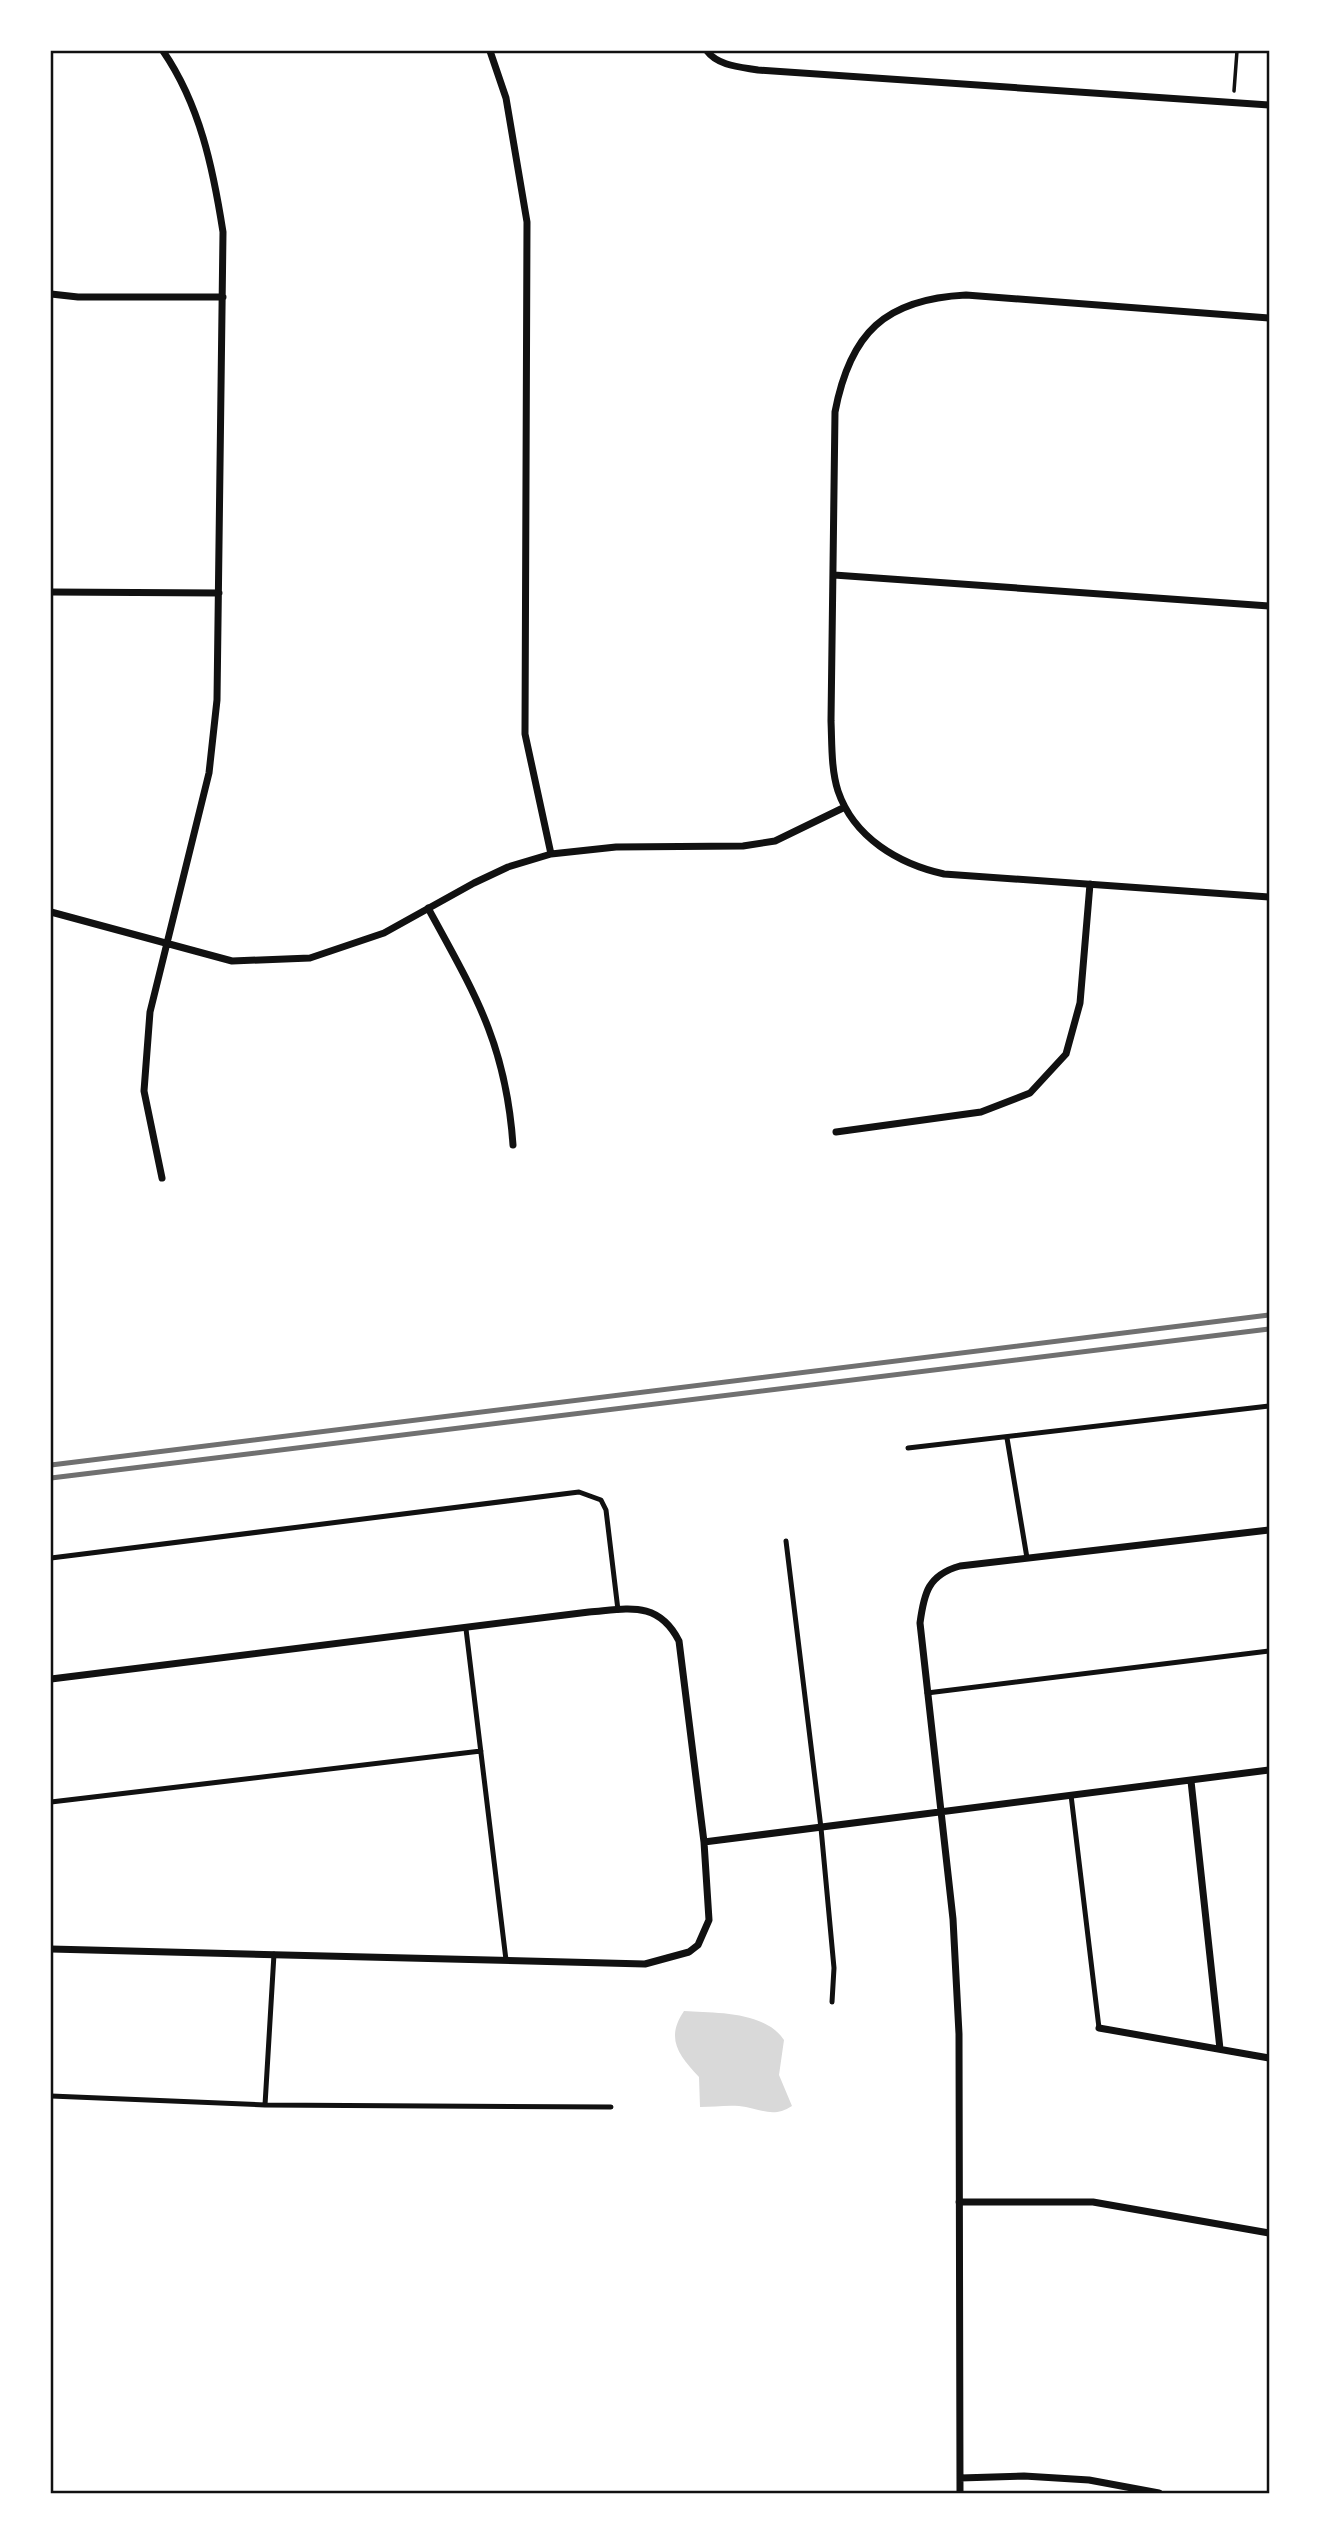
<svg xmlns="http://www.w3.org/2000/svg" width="1320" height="2544" font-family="Mulish,sans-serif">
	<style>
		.water { fill: #d9d9d9 }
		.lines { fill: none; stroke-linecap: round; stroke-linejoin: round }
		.path { stroke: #111; stroke-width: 3.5 }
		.service { stroke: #111; stroke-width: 5 }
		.minor { stroke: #111; stroke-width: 7 }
		.rail { stroke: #707070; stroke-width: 5 }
		.neatline { fill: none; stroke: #111; stroke-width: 2.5 }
	</style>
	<rect width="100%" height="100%" fill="#fff"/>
	<path class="water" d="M 684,2011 C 715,2013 765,2011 784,2040 L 779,2075 L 792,2106 C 772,2119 760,2108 739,2106 C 726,2105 713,2107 700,2107 L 699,2077 C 679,2055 665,2039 684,2011 Z"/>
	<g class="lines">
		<path class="path" d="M 1234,91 L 1237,51"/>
		<path class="service" d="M 1007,1438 L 1027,1558
			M 908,1448 L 1269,1406
			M 786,1541 L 821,1828 L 834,1968 L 832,2002
			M 51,1558 L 579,1492 L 601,1500 L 606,1510 L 618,1610
			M 466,1629 L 506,1960
			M 927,1693 L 1269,1651
			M 1071,1795 L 1099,2028
			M 51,1802 L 481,1751
			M 274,1954 L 265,2105 L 611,2107
			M 51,2096 L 265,2105"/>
		<path class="minor" d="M 490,51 L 506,98 L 527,222 L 525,734 L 551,854
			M 707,51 C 718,66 741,67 758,70 L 1269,105
			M 51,294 L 78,297 L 223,297
			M 1269,318 L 966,295 C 885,299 850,333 835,412 L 831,721 C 832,744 831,769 838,791 C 854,838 899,864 944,874 L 1269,897
			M 834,575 L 1269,606
			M 51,592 L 219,593
			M 428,908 C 475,994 506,1044 513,1145
			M 51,912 L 232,961 L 310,958 L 384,933 L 474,883 L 508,867 L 551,854 L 616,847 L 743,846 L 775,841 L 845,807
			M 836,1132 L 981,1112 L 1030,1093 L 1066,1054 L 1080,1003 L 1090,884
			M 162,1178 L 144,1091 L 150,1012 L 209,773 L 217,700 L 223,232 C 213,168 200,105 163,51
			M 51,1679 L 589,1612 C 628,1609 658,1600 679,1641 L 704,1842 L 709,1920 L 698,1945 L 689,1952 L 645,1964 L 51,1949
			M 1191,1781 L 1220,2049
			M 704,1842 L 1269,1770
			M 1099,2028 L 1269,2058
			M 959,2202 L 1093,2202 L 1269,2233
			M 960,2478 L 1024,2476 L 1089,2480 L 1159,2493
			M 960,2493 L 959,2034 L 953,1919 L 920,1623 C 924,1593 928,1575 960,1566 L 1269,1530"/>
		<path class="rail" d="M 51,1465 L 1269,1315
			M 51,1478 L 1269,1329"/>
	</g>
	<rect width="1320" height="2544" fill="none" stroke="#ffffff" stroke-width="105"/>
	<rect x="52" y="52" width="1216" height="2440" class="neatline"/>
</svg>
